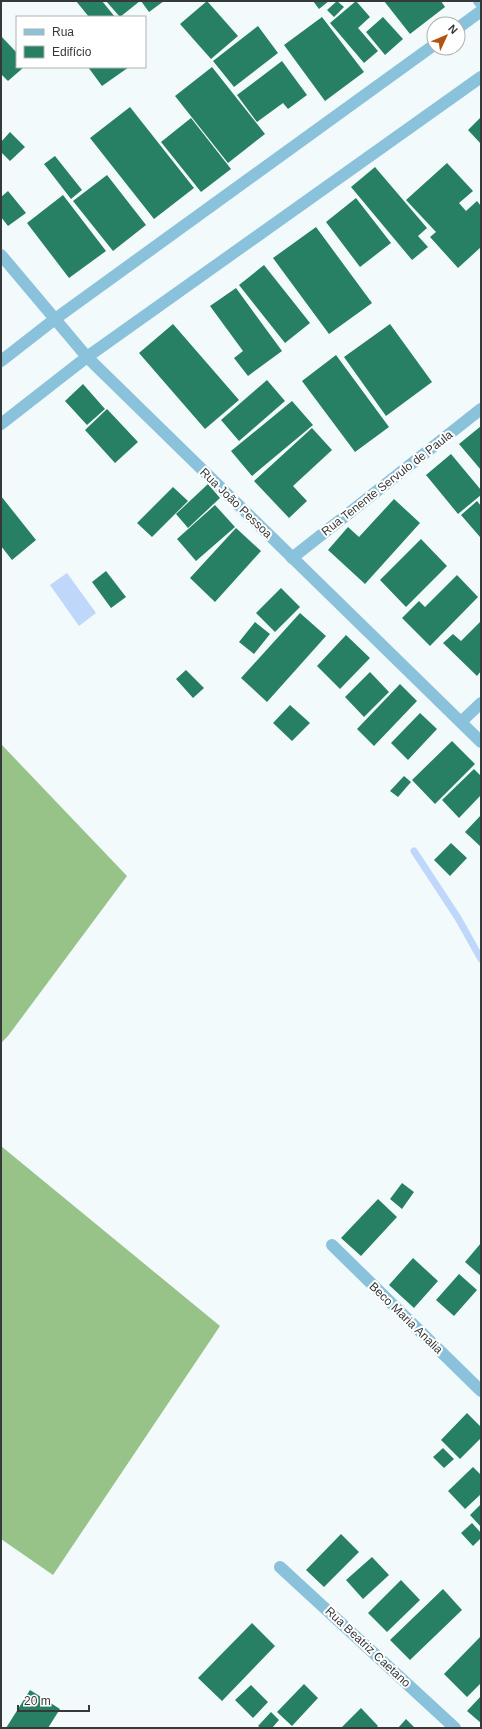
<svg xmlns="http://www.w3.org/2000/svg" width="482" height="1729" font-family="Helvetica,sans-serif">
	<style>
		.forest { fill: #97c389 }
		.water { fill: #bed7fb }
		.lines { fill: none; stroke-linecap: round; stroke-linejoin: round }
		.stream { stroke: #bed7fb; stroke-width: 7 }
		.building { fill: #278064 }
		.minor { stroke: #8ac2dc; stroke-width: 12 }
		.tertiary { stroke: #8ac2dc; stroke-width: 12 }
		.labels { text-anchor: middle; stroke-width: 4; stroke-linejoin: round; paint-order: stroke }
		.street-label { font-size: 12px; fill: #363939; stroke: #fff }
	</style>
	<rect width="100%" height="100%" fill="#f3fafb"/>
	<path class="forest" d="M 1,744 L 127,876 L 8,1036 L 1,1043 Z
		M 1,1146 L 220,1326 L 53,1575 L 1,1539 Z"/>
	<path class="water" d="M 67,573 L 96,613 L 79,626 L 50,585 Z"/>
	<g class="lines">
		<path class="stream" d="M 414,851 L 458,918 L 481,959"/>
	</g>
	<path class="building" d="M 76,1 L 102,1 L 115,17 L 89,17 Z
		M 106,1 L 140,1 L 120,17 Z
		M 141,1 L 164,1 L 149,12 Z
		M 207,1 L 238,36 L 211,59 L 180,24 Z
		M 313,1 L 329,1 L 319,9 Z
		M 337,1 L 344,7 L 334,17 L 327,10 Z
		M 356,1 L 370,17 L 358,28 L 378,51 L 364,63 L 330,23 Z
		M 384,1 L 441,1 L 445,7 L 410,34 Z
		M 322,17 L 364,72 L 325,101 L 284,45 Z
		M 383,17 L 403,39 L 385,55 L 366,32 Z
		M 258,26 L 278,53 L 234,87 L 213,61 Z
		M 1,36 L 17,53 L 17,67 L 24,67 L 8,81 L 1,74 Z
		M 282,61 L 307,95 L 288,109 L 283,103 L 257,122 L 237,95 Z
		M 88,67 L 129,67 L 102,86 Z
		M 212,67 L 265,134 L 228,163 L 175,96 Z
		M 130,107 L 194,188 L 154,219 L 90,138 Z
		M 481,117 L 481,144 L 468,130 Z
		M 191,118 L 231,169 L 201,192 L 161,142 Z
		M 10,132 L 25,147 L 10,161 L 1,152 L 1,142 Z
		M 55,156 L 82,190 L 71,199 L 44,164 Z
		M 447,163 L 473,191 L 459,203 L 466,211 L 477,201 L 481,206 L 481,247 L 458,268 L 430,237 L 436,232 L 406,200 Z
		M 375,167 L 427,228 L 418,236 L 428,247 L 412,260 L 351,187 Z
		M 107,175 L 146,225 L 113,251 L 73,201 Z
		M 8,191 L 26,213 L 8,226 L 1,217 L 1,197 Z
		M 63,195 L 106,251 L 69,278 L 27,223 Z
		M 356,198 L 391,243 L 360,267 L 326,222 Z
		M 316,227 L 372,303 L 329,334 L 273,258 Z
		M 264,265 L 310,323 L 285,343 L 239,285 Z
		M 236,288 L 282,351 L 248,376 L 234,358 L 243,351 L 210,306 Z
		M 173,324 L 239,400 L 205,429 L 139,353 Z
		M 390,324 L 432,382 L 386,416 L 344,357 Z
		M 336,355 L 389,427 L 355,452 L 302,381 Z
		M 267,380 L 285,401 L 239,441 L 221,420 Z
		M 83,384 L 105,409 L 87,425 L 65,401 Z
		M 292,401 L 313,425 L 252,476 L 231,451 Z
		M 107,409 L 138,442 L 115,463 L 85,430 Z
		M 481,426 L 481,470 L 459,444 Z
		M 312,428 L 332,450 L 293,486 L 307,501 L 289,518 L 254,481 Z
		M 451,454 L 481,490 L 481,495 L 458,514 L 426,475 Z
		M 208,484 L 220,498 L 188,528 L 176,514 Z
		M 173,487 L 188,501 L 152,537 L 137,523 Z
		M 1,496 L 36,540 L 12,560 L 1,546 Z
		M 394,499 L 420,523 L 365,584 L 328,550 L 348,527 L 359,537 Z
		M 477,501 L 481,506 L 481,535 L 480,537 L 461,515 Z
		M 215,505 L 235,527 L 196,561 L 177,539 Z
		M 236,528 L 261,551 L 215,602 L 190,578 Z
		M 421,539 L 447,566 L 406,607 L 380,580 Z
		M 106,571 L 126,597 L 111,608 L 92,582 Z
		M 457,575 L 478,597 L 430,646 L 402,618 L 419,601 L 425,607 Z
		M 281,588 L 300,607 L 275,632 L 256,613 Z
		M 300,613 L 326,636 L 267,702 L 241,678 Z
		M 481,621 L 481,671 L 477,676 L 443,643 L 453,634 L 461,641 Z
		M 255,622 L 270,634 L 254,654 L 239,642 Z
		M 346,635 L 370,658 L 340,689 L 317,666 Z
		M 186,670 L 204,688 L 193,698 L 176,679 Z
		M 370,672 L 389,692 L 364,717 L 345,697 Z
		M 400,684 L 417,701 L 374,746 L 357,729 Z
		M 290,705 L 310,723 L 292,741 L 273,723 Z
		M 420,713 L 437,729 L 408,760 L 391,743 Z
		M 452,741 L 475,764 L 435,804 L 412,780 Z
		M 474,769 L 481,776 L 481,795 L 459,818 L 442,800 Z
		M 404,776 L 411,782 L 398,797 L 390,791 Z
		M 481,815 L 481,847 L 465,832 Z
		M 451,843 L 467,858 L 450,876 L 434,860 Z
		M 402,1183 L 414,1192 L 402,1209 L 390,1199 Z
		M 378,1199 L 397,1217 L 361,1256 L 341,1238 Z
		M 481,1243 L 481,1276 L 465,1262 Z
		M 413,1258 L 438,1281 L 414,1308 L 389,1285 Z
		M 459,1274 L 477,1290 L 454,1316 L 436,1300 Z
		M 467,1413 L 481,1427 L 481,1438 L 460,1459 L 441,1440 Z
		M 443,1448 L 454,1459 L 444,1468 L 433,1457 Z
		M 473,1467 L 481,1475 L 481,1494 L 465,1509 L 448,1491 Z
		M 481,1504 L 481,1527 L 470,1515 Z
		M 472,1523 L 481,1533 L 481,1538 L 473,1546 L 461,1533 Z
		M 341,1534 L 359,1552 L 324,1587 L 306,1570 Z
		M 372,1557 L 389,1575 L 363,1599 L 346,1580 Z
		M 401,1580 L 420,1600 L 387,1632 L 368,1613 Z
		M 443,1589 L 462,1610 L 410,1660 L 390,1640 Z
		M 252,1623 L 275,1646 L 222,1701 L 198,1678 Z
		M 481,1636 L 481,1683 L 467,1697 L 444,1674 Z
		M 304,1684 L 318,1698 L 292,1726 L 277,1712 Z
		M 251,1685 L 268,1702 L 253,1718 L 235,1700 Z
		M 30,1690 L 60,1709 L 48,1728 L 6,1728 Z
		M 481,1696 L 481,1723 L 467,1711 Z
		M 361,1708 L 378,1726 L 376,1728 L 341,1728 Z
		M 271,1712 L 279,1720 L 272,1728 L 261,1728 L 258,1726 Z
		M 406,1719 L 415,1728 L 398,1728 Z"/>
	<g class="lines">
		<path class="minor" d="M 479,1 L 481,3
			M 292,558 L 481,409
			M 461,722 L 481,703
			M 332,1245 L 481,1391
			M 280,1567 L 455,1728"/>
		<path class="tertiary" d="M 458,28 L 481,11
			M 1,255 L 87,357 L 481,742
			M 1,361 L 55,319 L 434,45
			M 1,424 L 87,357 L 481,77"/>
	</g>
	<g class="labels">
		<g class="street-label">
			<text transform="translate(387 483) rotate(-38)" y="4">Rua Tenente Servulo de Paula</text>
			<text transform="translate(236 503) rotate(44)" y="4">Rua João Pessoa</text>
			<text transform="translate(406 1318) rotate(44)" y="4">Beco Maria Analia</text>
			<text transform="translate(368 1647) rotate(43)" y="4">Rua Beatriz Caetano</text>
		</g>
	</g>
	<rect width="482" height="1729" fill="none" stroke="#363939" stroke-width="4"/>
	<rect x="16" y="16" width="130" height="52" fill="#ffffff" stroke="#afb0b0"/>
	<rect x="24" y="29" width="20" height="6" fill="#8ac2dc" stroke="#afb0b0"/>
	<text x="52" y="36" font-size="12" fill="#363939">Rua</text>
	<rect x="24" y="46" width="20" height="12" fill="#278064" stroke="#afb0b0"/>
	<text x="52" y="56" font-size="12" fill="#363939">Edifício</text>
	<g transform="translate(446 36) rotate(46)"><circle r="19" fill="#ffffff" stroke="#afb0b0"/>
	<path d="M0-3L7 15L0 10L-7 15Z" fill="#b35311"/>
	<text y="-6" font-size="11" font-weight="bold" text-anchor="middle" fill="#363939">N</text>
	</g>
	<path d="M18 1705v6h71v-6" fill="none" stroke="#363939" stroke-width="2"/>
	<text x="24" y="1705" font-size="12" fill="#363939" stroke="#ffffff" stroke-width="3" paint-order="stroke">20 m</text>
</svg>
